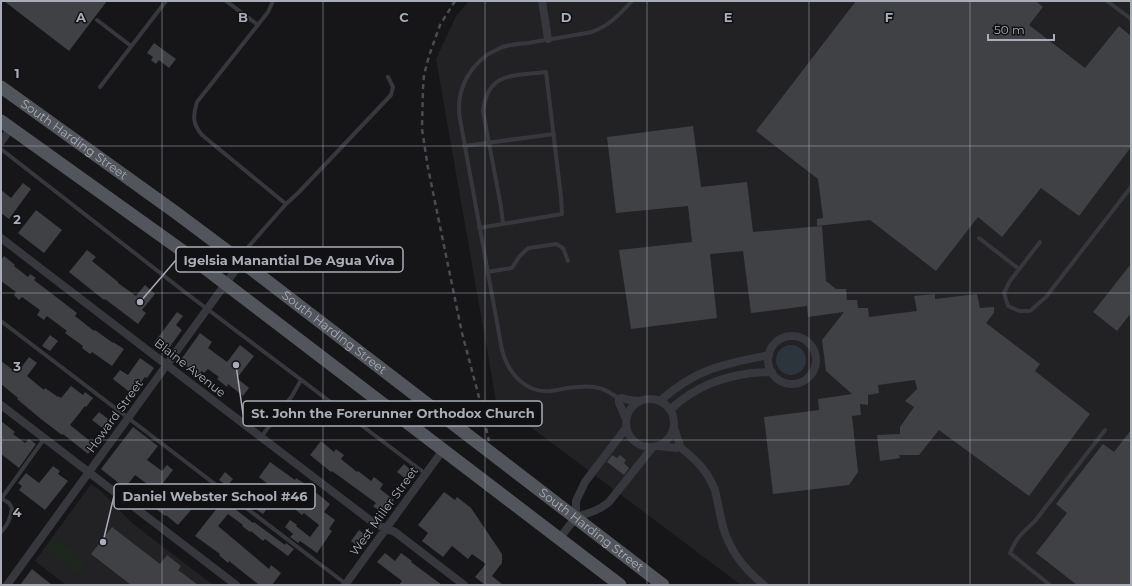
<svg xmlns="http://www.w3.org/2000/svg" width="1132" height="586" font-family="Montserrat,sans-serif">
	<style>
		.built { fill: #222225 }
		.green { fill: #1e261f }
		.water { fill: #2c353c }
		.building { fill: #404145 }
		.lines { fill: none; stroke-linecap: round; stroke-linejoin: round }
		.lane { stroke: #37383d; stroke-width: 4 }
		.street { stroke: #37383d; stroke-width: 8 }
		.primary { stroke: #53555c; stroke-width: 13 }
		.rail { stroke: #4a4c52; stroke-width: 2.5; stroke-dasharray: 5 4; stroke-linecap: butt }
		.grid { fill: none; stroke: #a8adb8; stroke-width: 1; stroke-opacity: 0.55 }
		.labels { text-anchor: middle; stroke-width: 3; stroke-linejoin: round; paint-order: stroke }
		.street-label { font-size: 12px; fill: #a8adb8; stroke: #111113 }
		.grid-label { font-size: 13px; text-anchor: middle; font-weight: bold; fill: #a8adb8; stroke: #111113; stroke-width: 3; stroke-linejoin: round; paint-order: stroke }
		.leader { fill: none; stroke: #a8adb8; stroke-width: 1.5 }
		.callout-dot { fill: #a8adb8; stroke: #111113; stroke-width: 1.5 }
		.callout { fill: #111113; stroke: #a8adb8; stroke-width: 1.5 }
		.callout-label { font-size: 13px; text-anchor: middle; font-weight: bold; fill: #a8adb8 }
	</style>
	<rect width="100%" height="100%" fill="#161618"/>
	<path class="built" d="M 469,1 L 1131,1 L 1131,585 L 741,585 L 496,401 L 436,59 L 456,16 Z
		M 91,484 L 101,491 L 132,523 L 213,585 L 66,585 L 35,561 Z"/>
	<path class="green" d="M 56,538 L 87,561 L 77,574 L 46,550 Z"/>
	<path class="water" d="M776 360a15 15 0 1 1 30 0a15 15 0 1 1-30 0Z"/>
	<path class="building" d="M 4,1 L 107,1 L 69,51 Z
		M 856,1 L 1036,1 L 1043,7 L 1029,25 L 1085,68 L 1119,26 L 1131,36 L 1131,147 L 1079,216 L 1041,188 L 1002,237 L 978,217 L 936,271 L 870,220 L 817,226 L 817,219 L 823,218 L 818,179 L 756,131 Z
		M 154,43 L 176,59 L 169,68 L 159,60 L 156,64 L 151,60 L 153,57 L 147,53 Z
		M 693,126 L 701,187 L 747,182 L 753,232 L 822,226 L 826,281 L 836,289 L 846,289 L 847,300 L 857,300 L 858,308 L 868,308 L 869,317 L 917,311 L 914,296 L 935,294 L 935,299 L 977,294 L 980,308 L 994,307 L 994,313 L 986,323 L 1040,364 L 1035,371 L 1090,414 L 1029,496 L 939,430 L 919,455 L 899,455 L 900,458 L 880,461 L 877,435 L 900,434 L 900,427 L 914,407 L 905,401 L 917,389 L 915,380 L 878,385 L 879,393 L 868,395 L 868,405 L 860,404 L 861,415 L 852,416 L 858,472 L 849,485 L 773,494 L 764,417 L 819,410 L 818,399 L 852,394 L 826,371 L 822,340 L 844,312 L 808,317 L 807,306 L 751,313 L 743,251 L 710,254 L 717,318 L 631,329 L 619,250 L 692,242 L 688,206 L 616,213 L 607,137 Z
		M 23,183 L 31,189 L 9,219 L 1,213 L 1,190 L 11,198 Z
		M 36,210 L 62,230 L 44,253 L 18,233 Z
		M 87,250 L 96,257 L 92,261 L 118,282 L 118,283 L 136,296 L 145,285 L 155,294 L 142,310 L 146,313 L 138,324 L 105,299 L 104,300 L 69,272 Z
		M 4,256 L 15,265 L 14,266 L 28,277 L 30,274 L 36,278 L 34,280 L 77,313 L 75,316 L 94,331 L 95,330 L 113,343 L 113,342 L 124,349 L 112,366 L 92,352 L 90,354 L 82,348 L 83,346 L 65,333 L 67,331 L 47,316 L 44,320 L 37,315 L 40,310 L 22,297 L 19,300 L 14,295 L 16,292 L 1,281 L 1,260 Z
		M 1131,264 L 1131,313 L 1117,331 L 1093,312 Z
		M 177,312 L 183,316 L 176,325 L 182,330 L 166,352 L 154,343 Z
		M 200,333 L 212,342 L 208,348 L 227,362 L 240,345 L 254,356 L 237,378 L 249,388 L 243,396 L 228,384 L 227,387 L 217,379 L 219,377 L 208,369 L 204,373 L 202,371 L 198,376 L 180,361 Z
		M 50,335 L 58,341 L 50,351 L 42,346 Z
		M 29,357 L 37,363 L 27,376 L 44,390 L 45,388 L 58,397 L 58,396 L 61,398 L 71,386 L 83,395 L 85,392 L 93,398 L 86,407 L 85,406 L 70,425 L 95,445 L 88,454 L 63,434 L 62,435 L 41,419 L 17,399 L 18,398 L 1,384 L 1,361 L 17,373 Z
		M 140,358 L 154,368 L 147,378 L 145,377 L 132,394 L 113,379 L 120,370 L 128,375 Z
		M 99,412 L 112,422 L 105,430 L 92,420 Z
		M 1,421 L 15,432 L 13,434 L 25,443 L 29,439 L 36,444 L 19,468 L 1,454 Z
		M 133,427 L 158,446 L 147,460 L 162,471 L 167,465 L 173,470 L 163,483 L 180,497 L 178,500 L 191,510 L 178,525 L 166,515 L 165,516 L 141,497 L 150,486 L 135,475 L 125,488 L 101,469 Z
		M 1131,430 L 1131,585 L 1077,585 L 1036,553 L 1067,513 L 1056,504 L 1103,444 L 1114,452 Z
		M 321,441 L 334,452 L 336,449 L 344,455 L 341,459 L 357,472 L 358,471 L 371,481 L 374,477 L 383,484 L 380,489 L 394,500 L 383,514 L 373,506 L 376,503 L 332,471 L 331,472 L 310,455 Z
		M 612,455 L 617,458 L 620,455 L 626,460 L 624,463 L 629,468 L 624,475 L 607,462 Z
		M 270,462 L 295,480 L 296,478 L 308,486 L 330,504 L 324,512 L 335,520 L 329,529 L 332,531 L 317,553 L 300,541 L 298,543 L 290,537 L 293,534 L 285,527 L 290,520 L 297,525 L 296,526 L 310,537 L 319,525 L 304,513 L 302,515 L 292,507 L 294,505 L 268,486 L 269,485 L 259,477 Z
		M 404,464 L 413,472 L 407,480 L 397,472 Z
		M 53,466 L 60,471 L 58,474 L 68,481 L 45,510 L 19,490 L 22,486 L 18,483 L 26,473 L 39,483 Z
		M 225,472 L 233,479 L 227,486 L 219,480 Z
		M 444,492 L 455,500 L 457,497 L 471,508 L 502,554 L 502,563 L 492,576 L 503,585 L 485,585 L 475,577 L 486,564 L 472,554 L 468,559 L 452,546 L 443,557 L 422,541 L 428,533 L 418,525 Z
		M 221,498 L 253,523 L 254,522 L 285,545 L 286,543 L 294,549 L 288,556 L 265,539 L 263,541 L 251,531 L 250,532 L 242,526 L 243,525 L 228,514 L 218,526 L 269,569 L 271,565 L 281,573 L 272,585 L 259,585 L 229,561 L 228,563 L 219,555 L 220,554 L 195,536 L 218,507 L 216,505 Z
		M 264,502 L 269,506 L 263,514 L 257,510 Z
		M 112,527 L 160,564 L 167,555 L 181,566 L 178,570 L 198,585 L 131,585 L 91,554 Z
		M 359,530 L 368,537 L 360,548 L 351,541 Z
		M 385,553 L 395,561 L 401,553 L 412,561 L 411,562 L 442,585 L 399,585 L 402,581 L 377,562 Z
		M 32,569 L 52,585 L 20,585 Z"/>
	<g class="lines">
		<path class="lane" d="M 226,1 L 258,25
			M 1107,1 L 1131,19
			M 97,20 L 131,46
			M 100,87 L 166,1
			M 464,146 L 554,134
			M 1,149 L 186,293 L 426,474
			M 286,204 L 299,192 L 391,95 L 393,87 L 388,77
			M 479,228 L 562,214 L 561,197 L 546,72 C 514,76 488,71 483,111 L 501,207 L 503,224
			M 979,238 L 1019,269
			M 1040,242 L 1010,281 L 1004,293 L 1008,306 L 1019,311 L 1030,311 L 1046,297 L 1131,187
			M 243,260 L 249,246 L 286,204 L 202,135 C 192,123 193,116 197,102 L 268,12 L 273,1
			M 487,272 L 512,268 L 519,257 L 526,250 L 529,248 L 556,244 L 563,248 L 568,261
			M 1,321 L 346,584
			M 619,399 C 611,393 604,388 594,387 C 580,385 564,389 550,391 C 525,393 508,373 502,350 L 460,119 C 455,89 471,61 498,49 C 507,44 519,44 528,43 C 550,39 571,36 592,32 C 610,25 619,15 632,1
			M 261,437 L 292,396 L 301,380
			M 1,498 L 9,503 L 12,508 C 11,518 8,525 1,532
			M 1,499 L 44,439
			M 1050,585 L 1010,553 C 1017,537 1022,533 1035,521 L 1105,430"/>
		<path class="street" d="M 542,1 L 548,39
			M 1,142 L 11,128
			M 1,238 L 236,418 L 375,524 L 395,532 L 464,585
			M768 360a24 24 0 1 1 48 0a24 24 0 1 1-48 0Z
			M626 423a24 24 0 1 1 48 0a24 24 0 1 1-48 0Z
			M 660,401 C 696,369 723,364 769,355
			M 1,405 L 236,585
			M 670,410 C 698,383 734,372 772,372
			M 626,419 L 619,403 L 619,399 L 622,398 L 629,400 L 640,401
			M 674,428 L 680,445 L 680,447 C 696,460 707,470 715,490 C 718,503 720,515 723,527 C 730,551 745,570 764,585
			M 659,446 L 677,448 L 680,447
			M 576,517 C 589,513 598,511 609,502 L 652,448
			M 559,539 L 576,517 L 576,501 L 585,482 L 626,428
			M 7,585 L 242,261
			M 345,585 L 443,450"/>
		<g class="primary">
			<path id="s1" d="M 1,87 L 175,212 L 254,271 L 663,585"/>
			<path d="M 1,121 L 184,252 L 620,585"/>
		</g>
		<path class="rail" d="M 455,1 L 440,25 L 429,56 L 424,75 L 423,88 L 422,129 L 428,168 L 462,333 L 480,401 L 489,441"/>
	</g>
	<path class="grid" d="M 162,1 L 162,585M 323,1 L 323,585M 485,1 L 485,585M 647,1 L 647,585M 809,1 L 809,585M 970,1 L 970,585M 1,146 L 1131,146M 1,293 L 1131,293M 1,440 L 1131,440"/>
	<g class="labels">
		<g class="street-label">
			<text dy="4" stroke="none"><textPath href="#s1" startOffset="90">South Harding Street</textPath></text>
			<text dy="4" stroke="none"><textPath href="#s1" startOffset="414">South Harding Street</textPath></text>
			<text transform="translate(190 368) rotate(38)" y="4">Blaine Avenue</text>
			<text transform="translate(115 416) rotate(-54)" y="4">Howard Street</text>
			<text transform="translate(384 511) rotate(-54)" y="4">West Miller Street</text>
			<text dy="4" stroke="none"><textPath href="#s1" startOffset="738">South Harding Street</textPath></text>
		</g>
	</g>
	<g class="grid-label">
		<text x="81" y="22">A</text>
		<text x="243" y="22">B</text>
		<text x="404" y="22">C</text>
		<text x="566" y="22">D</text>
		<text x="728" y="22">E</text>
		<text x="889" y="22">F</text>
		<text x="17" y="78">1</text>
		<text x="17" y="224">2</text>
		<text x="17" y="371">3</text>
		<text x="17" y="517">4</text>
	</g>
	<path class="leader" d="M140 302L176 260M236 365L243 414M103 542L114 496"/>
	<g class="callout-dot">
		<circle cx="140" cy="302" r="4"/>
		<circle cx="236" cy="365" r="4"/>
		<circle cx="103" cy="542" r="4"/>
	</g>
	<g class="callout">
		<rect x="176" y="247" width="227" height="25" rx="4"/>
		<rect x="243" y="401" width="299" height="25" rx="4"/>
		<rect x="114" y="484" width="201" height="25" rx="4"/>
	</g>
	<g class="callout-label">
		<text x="289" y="265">Igelsia Manantial De Agua Viva</text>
		<text x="393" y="418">St. John the Forerunner Orthodox Church</text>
		<text x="215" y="501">Daniel Webster School #46</text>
	</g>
	<rect width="1132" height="586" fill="none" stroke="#a8adb8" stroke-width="4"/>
	<path d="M988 34v6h66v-6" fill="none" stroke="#a8adb8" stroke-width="2"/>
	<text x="994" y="34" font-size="12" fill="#a8adb8" stroke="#111113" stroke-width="3" paint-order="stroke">50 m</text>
</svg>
